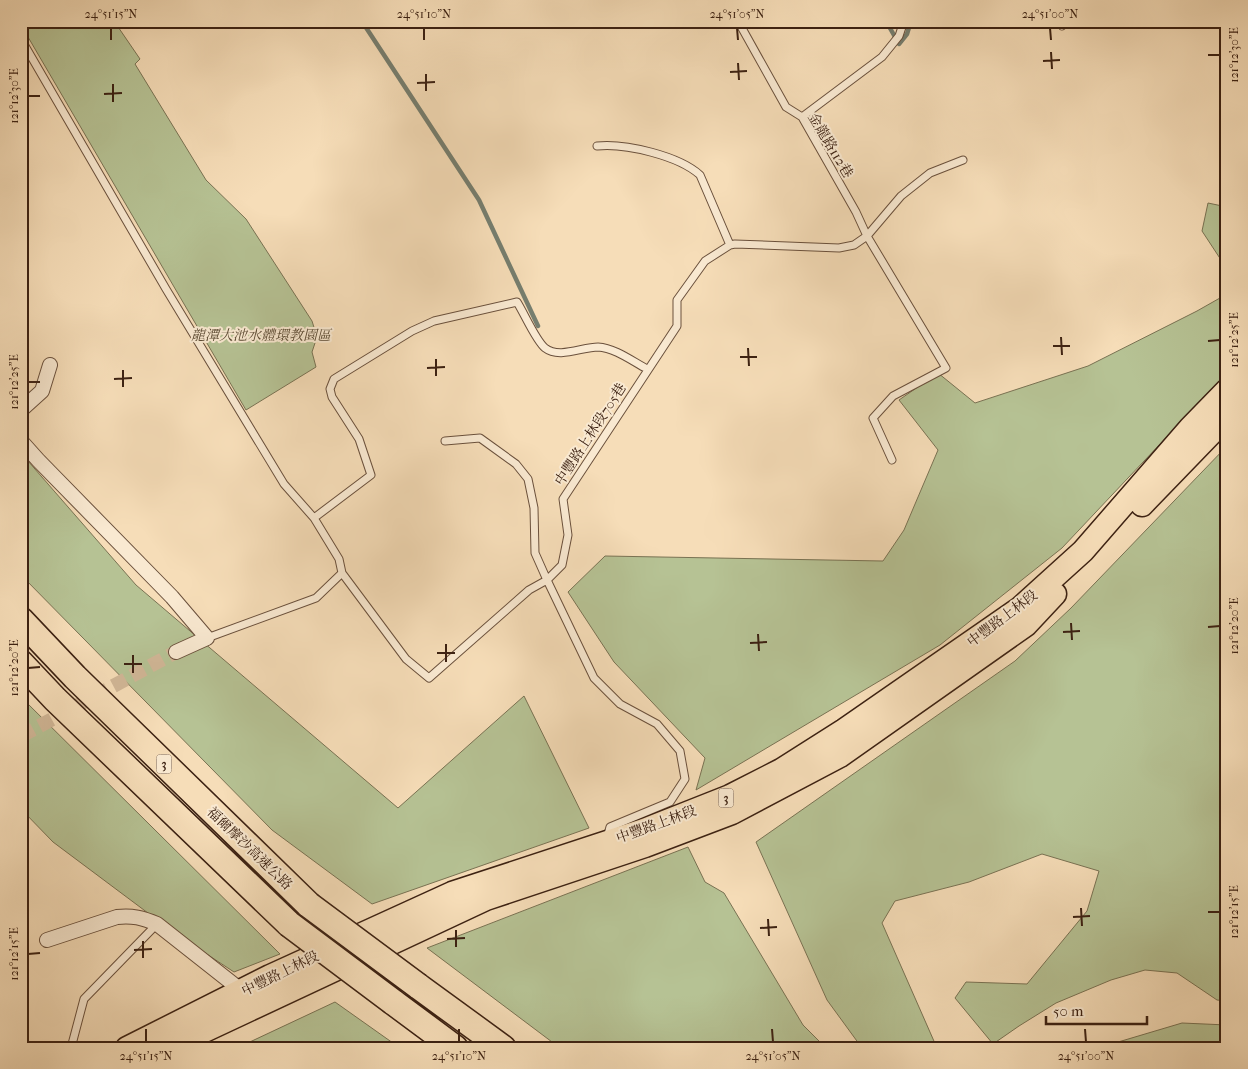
<svg xmlns="http://www.w3.org/2000/svg" width="1248" height="1069" font-family="'IM FELL French Canon','Noto Serif TC',serif">
	<style>
		.green { fill: #b6c294; stroke: #797253 }
		.lines { fill: none; stroke-linecap: round; stroke-linejoin: round }
		.stream { stroke: #767e6f; stroke-width: 4.5 }
		.minor-tunnel { stroke: #d1b797; stroke-width: 14; stroke-dasharray: 14 7; stroke-linecap: butt }
		.service-casing { stroke: #6a503c; stroke-width: 9 }
		.minor-casing { stroke: #6a503c; stroke-width: 16 }
		.primary-casing { stroke: #3c2112; stroke-width: 25 }
		.motorway-casing { stroke: #3c2112; stroke-width: 28 }
		.service { stroke: #f9e9d1; stroke-width: 7 }
		.minor { stroke: #f9e9d1; stroke-width: 14 }
		.primary { stroke: #f6ddb8; stroke-width: 22 }
		.motorway { stroke: #f6ddb8; stroke-width: 25 }
		.motorway-bridge-casing { stroke: #3c2112; stroke-width: 28; stroke-linecap: butt }
		.motorway-bridge { stroke: #f6ddb8; stroke-width: 25 }
		.ticks { fill: none; stroke: #3c2112; stroke-width: 2 }
		.labels { text-anchor: middle; stroke-width: 4; stroke-linejoin: round; paint-order: stroke }
		.shield { fill: #f9e9d1; stroke: #755d4b; stroke-width: 1 }
		.shield-label { font-size: 12px; font-weight: bold; fill: #3c2112 }
		.street-label { font-size: 14px; fill: #3c2112; stroke: #f9e9d1 }
		.park-label { font-size: 14px; font-style: italic; fill: #5a4932; stroke: #f9e9d1 }
		.neatline { fill: none; stroke: #3c2112; stroke-width: 2 }
		.ticks-label { font-size: 12px; text-anchor: middle; fill: #3c2112 }
	</style>
	<rect width="100%" height="100%" fill="#f6ddb8"/>
	<filter id="stains"><feTurbulence type="fractalNoise" baseFrequency=".004" numOctaves="4"/><feColorMatrix values="0 0 0 0 .2 0 0 0 0 .09 0 0 0 0 .02 0 0 0 .5 -.17"/></filter>
	<radialGradient id="worn" r=".72"><stop offset=".6" stop-color="#630" stop-opacity="0"/><stop offset="1" stop-color="#630" stop-opacity=".3"/></radialGradient>
	<path class="green" d="M 21,21 L 114,21 L 140,59 L 135,64 L 206,180 L 246,219 L 312,321 L 317,337 L 312,352 L 316,367 L 246,410 L 28,37 Z
		M 1208,203 L 1227,207 L 1227,269 L 1202,231 Z
		M 1227,294 L 1227,373 L 1062,548 L 940,645 L 696,790 L 705,758 L 614,662 L 568,592 L 605,556 L 883,561 L 904,530 L 938,450 L 899,400 L 938,373 L 975,403 L 1088,366 L 1197,311 Z
		M 1227,446 L 1227,1001 L 1217,1000 L 1177,973 L 1145,970 L 1111,980 L 1056,1003 L 1019,1026 L 993,1044 L 955,998 L 966,982 L 1027,984 L 1087,911 L 1099,871 L 1042,854 L 969,882 L 895,901 L 882,923 L 937,1048 L 862,1048 L 827,1000 L 756,842 L 1015,661 L 1071,608 Z
		M 21,453 L 136,585 L 398,808 L 524,696 L 589,828 L 372,904 L 272,830 L 21,575 Z
		M 21,697 L 280,954 L 234,972 L 176,934 L 53,842 L 21,809 Z
		M 688,847 L 705,882 L 724,893 L 803,1025 L 826,1048 L 560,1048 L 427,948 Z
		M 335,1002 L 400,1048 L 237,1048 Z
		M 1182,1023 L 1227,1025 L 1227,1048 L 1098,1048 Z"/>
	<g class="lines">
		<path class="stream" d="M 359,21 L 365,26 L 479,200 L 538,326
			M 886,21 L 899,44 L 907,34 L 911,21"/>
		<path class="minor-tunnel" d="M 21,736 L 176,652"/>
		<defs>
			<path id="service" d="M 1058,21 L 1062,26
				M 21,39 L 166,289 L 284,484 L 314,518 L 339,559 L 342,573 L 406,659 L 429,678 L 529,590 L 547,580 L 535,553 L 534,508 L 528,479 L 516,464 L 480,438 L 445,441
				M 802,117 L 882,57 L 899,36 L 904,21
				M 597,146 C 626,143 679,156 700,175 L 730,245
				M 892,460 L 873,418 L 893,396 L 946,368 L 867,236 L 901,196 L 930,173 L 963,160
				M 314,518 L 371,475 L 359,439 L 332,397 L 330,389 L 334,379 L 412,331 L 434,321 L 517,302 C 524,313 536,341 545,348 C 559,359 582,347 598,347 C 615,348 632,361 647,369
				M 207,638 L 316,598 L 342,573
				M 607,838 L 610,827 L 670,802 L 685,779 L 680,751 L 657,724 L 620,704 L 594,678 L 547,580 L 562,565 L 568,535 L 563,499 L 677,326 L 677,300 L 705,261 L 730,245 L 735,244 L 839,248 L 854,245 L 867,236 L 856,212 L 802,117 L 786,107 L 738,21
				M 71,1048 L 84,999 L 157,924"/>
			<path id="minor" d="M 21,410 L 42,391 L 50,365
				M 21,441 L 38,460 L 172,597 L 207,638 L 176,652
				M 47,940 L 117,917 C 132,915 143,918 157,924 L 242,991"/>
			<path id="primary" d="M 1142,505 L 1227,417
				M 127,1048 L 270,976 L 452,893 L 644,830 L 730,796 L 781,770 L 844,730 L 1020,608 L 1083,551 L 1190,428 L 1227,390
				M 168,1048 L 486,899 L 645,846 L 732,813 L 840,756 L 1026,625 L 1055,594"/>
			<path id="motorway" d="M 21,620 L 75,677 L 309,905
				M 21,663 L 55,699 L 289,924
				M 418,986 L 503,1048
				M 393,1002 L 455,1048"/>
		</defs>
		<use href="#service" class="service-casing"/>
		<use href="#minor" class="minor-casing"/>
		<use href="#primary" class="primary-casing"/>
		<use href="#motorway" class="motorway-casing"/>
		<use href="#service" class="service"/>
		<use href="#minor" class="minor"/>
		<use href="#primary" class="primary"/>
		<use href="#motorway" class="motorway"/>
		<defs>
			<path id="motorway-bridge" d="M 309,905 L 418,986
				M 289,924 L 393,1002"/>
		</defs>
		<use href="#motorway-bridge" class="motorway-bridge-casing"/>
		<use href="#motorway-bridge" class="motorway-bridge"/>
	</g>
	<path class="ticks" d="M 111,28 L 111,40M 424,28 L 424,40M 737,28 L 738,40M 1050,28 L 1051,40M 1051,52 L 1052,69M 1208,55 L 1220,55M 1043,61 L 1060,60M 738,63 L 739,80M 730,72 L 747,71M 426,74 L 426,91M 417,83 L 435,82M 113,84 L 113,102M 104,94 L 122,93M 28,96 L 40,96M 1061,337 L 1062,355M 1208,341 L 1220,340M 1053,346 L 1070,346M 748,348 L 749,366M 740,357 L 757,357M 436,359 L 436,376M 427,368 L 445,367M 123,370 L 123,387M 114,379 L 132,378M 28,382 L 40,382M 1071,623 L 1072,640M 1208,627 L 1220,626M 1063,632 L 1080,631M 758,634 L 759,651M 750,643 L 767,642M 446,644 L 446,662M 437,653 L 455,653M 133,655 L 133,673M 124,664 L 142,664M 28,668 L 40,667M 1081,908 L 1082,926M 1208,912 L 1220,912M 1073,917 L 1090,916M 768,919 L 769,936M 760,928 L 777,927M 456,930 L 456,947M 447,939 L 465,938M 143,941 L 143,958M 134,950 L 152,949M 28,954 L 40,953M 146,1029 L 146,1042M 459,1029 L 459,1042M 772,1029 L 773,1042M 1085,1029 L 1086,1042"/>
	<g class="labels">
		<g class="shield">
			<rect x="156.5" y="754.5" width="15" height="19" rx="4"/>
			<rect x="718.5" y="788.5" width="15" height="19" rx="4"/>
		</g>
		<g class="shield-label">
			<text x="164" y="768">3</text>
			<text x="726" y="802">3</text>
		</g>
		<g class="street-label">
			<text transform="translate(831 145) rotate(59)" y="5">金龍路112巷</text>
			<text transform="translate(590 434) rotate(-57)" y="5">中豐路上林段705巷</text>
			<text transform="translate(1002 618) rotate(-37)" y="5">中豐路上林段</text>
			<text transform="translate(656 824) rotate(-20)" y="5">中豐路上林段</text>
			<text transform="translate(250 848) rotate(44)" y="5">福爾摩沙高速公路</text>
			<text transform="translate(280 973) rotate(-26)" y="5">中豐路上林段</text>
		</g>
		<g class="park-label">
			<text x="261" y="340">龍潭大池水體環教園區</text>
		</g>
	</g>
	<rect width="1248" height="1069" fill="none" stroke="#f6ddb8" stroke-width="55"/>
	<path d="M1046 1016v8h101v-8" fill="none" stroke="#3c2112" stroke-width="2.5"/>
	<text x="1053" y="1016" font-size="15" fill="#3c2112" stroke="#f9e9d1" stroke-width="4" paint-order="stroke">50 m</text>
	<rect x="28" y="28" width="1192" height="1014" class="neatline"/>
	<g class="ticks-label">
		<text x="111" y="18">24°51'15"N</text>
		<text x="424" y="18">24°51'10"N</text>
		<text x="737" y="18">24°51'05"N</text>
		<text x="1050" y="18">24°51'00"N</text>
		<text transform="translate(1234 55) rotate(-90)" y="4">121°12'30"E</text>
		<text transform="translate(14 96) rotate(-90)" y="4">121°12'30"E</text>
		<text transform="translate(1234 340) rotate(-90)" y="4">121°12'25"E</text>
		<text transform="translate(14 382) rotate(-90)" y="4">121°12'25"E</text>
		<text transform="translate(1234 626) rotate(-90)" y="4">121°12'20"E</text>
		<text transform="translate(14 668) rotate(-90)" y="4">121°12'20"E</text>
		<text transform="translate(1234 912) rotate(-90)" y="4">121°12'15"E</text>
		<text transform="translate(14 954) rotate(-90)" y="4">121°12'15"E</text>
		<text x="146" y="1060">24°51'15"N</text>
		<text x="459" y="1060">24°51'10"N</text>
		<text x="773" y="1060">24°51'05"N</text>
		<text x="1086" y="1060">24°51'00"N</text>
	</g>
	<rect width="100%" height="100%" filter="url(#stains)"/>
	<rect width="100%" height="100%" fill="url(#worn)"/>
</svg>
